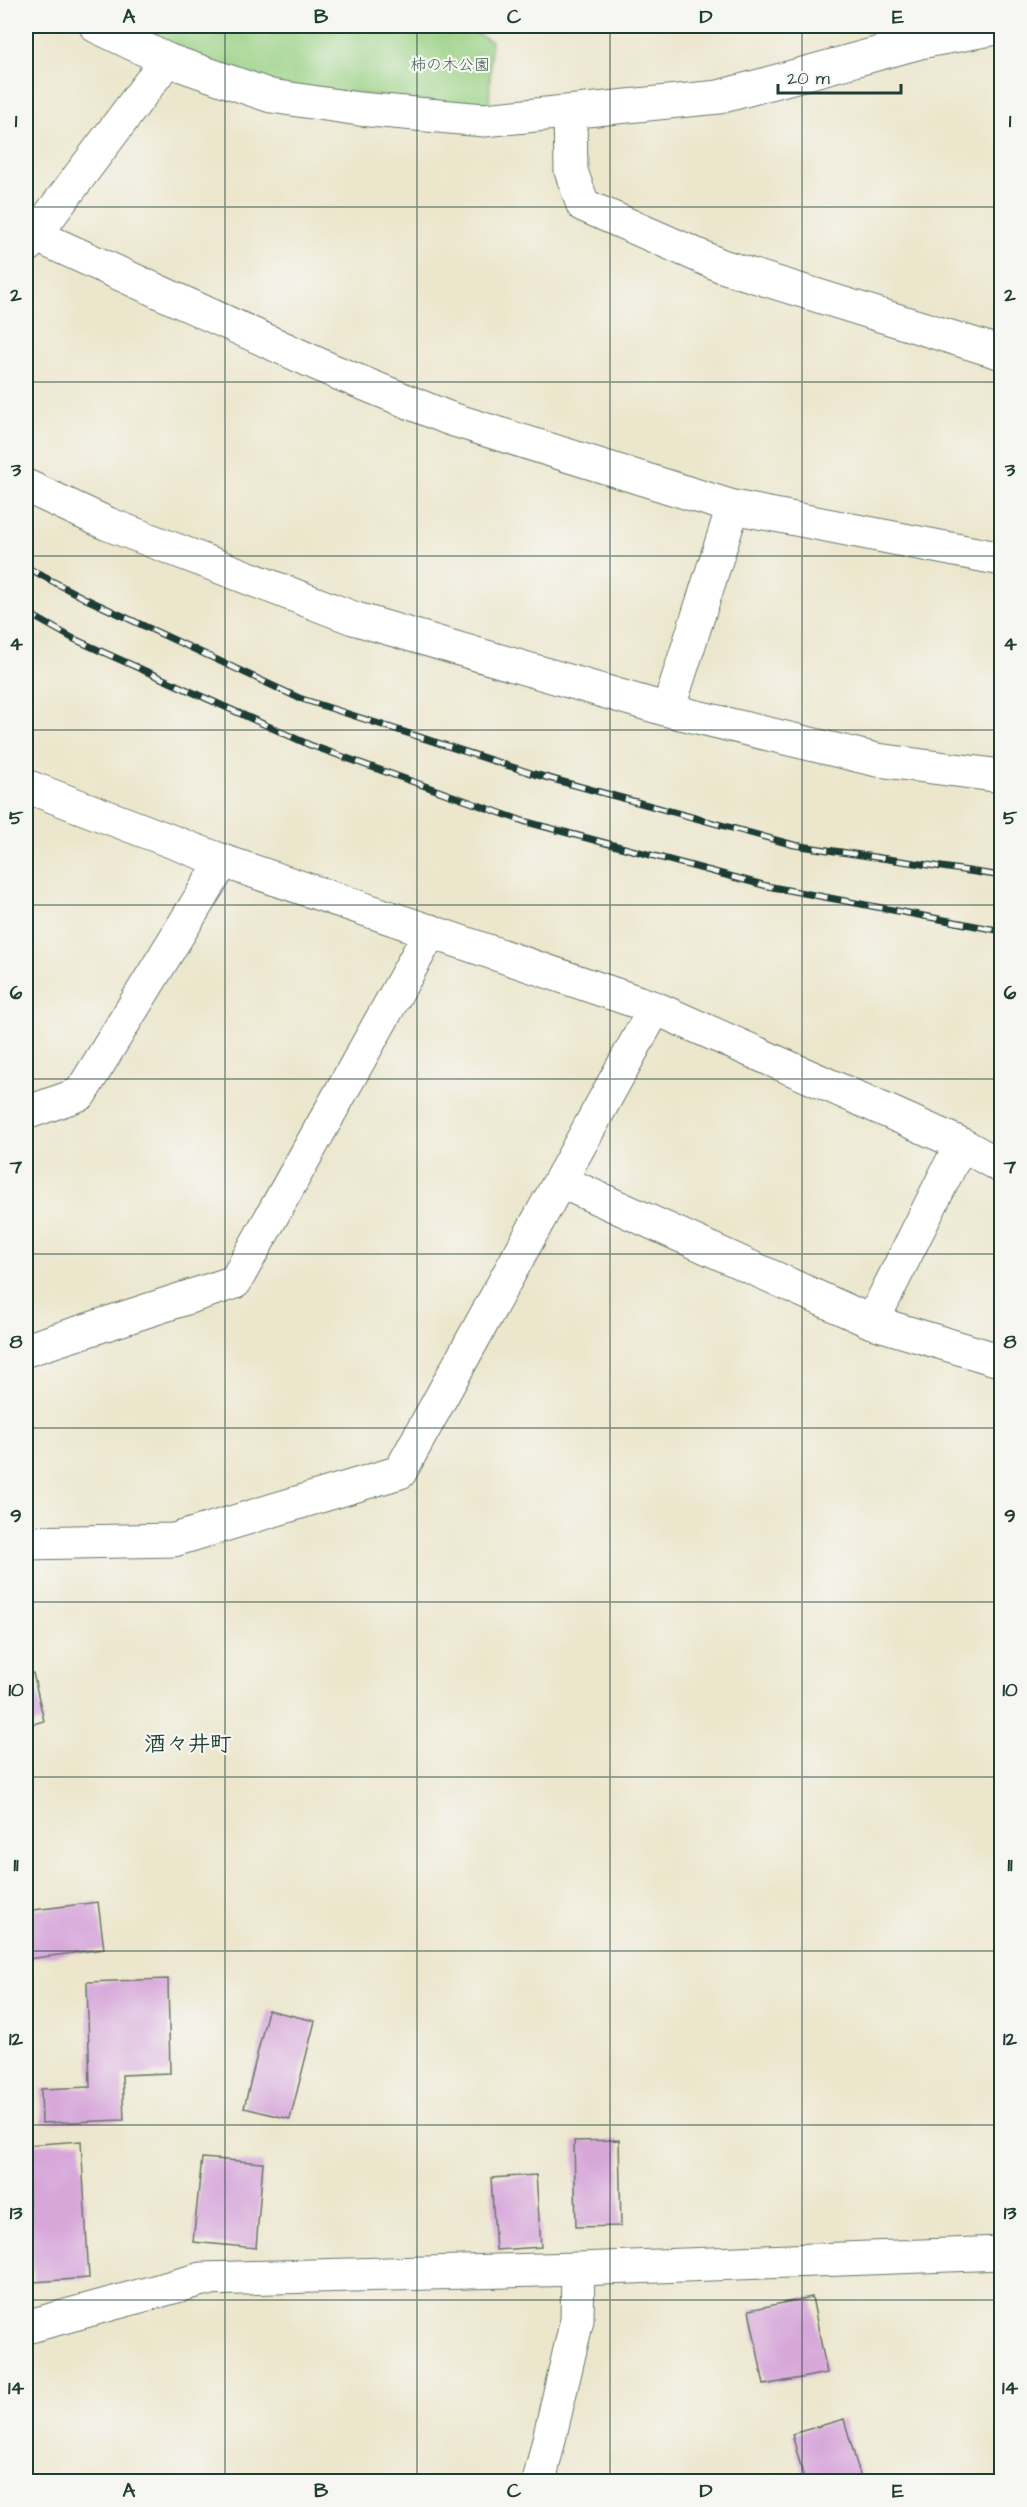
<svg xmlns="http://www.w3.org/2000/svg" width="1027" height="2507" font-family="'Architects Daughter','Klee One',sans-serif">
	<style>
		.green { fill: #99d083; stroke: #5c865c; stroke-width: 1.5 }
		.building { fill: #d7a7da }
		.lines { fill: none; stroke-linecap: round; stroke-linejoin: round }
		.street-casing { stroke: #677869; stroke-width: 35 }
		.secondary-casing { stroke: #677869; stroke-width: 35 }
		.street { stroke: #fff; stroke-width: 33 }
		.secondary { stroke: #fff; stroke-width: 33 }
		.rail-casing { stroke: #1f3d34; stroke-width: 7 }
		.rail { stroke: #f6f6f2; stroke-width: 4.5; stroke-dasharray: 14; stroke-linecap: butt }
		.grid { fill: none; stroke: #1f3d34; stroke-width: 1.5; stroke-opacity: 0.55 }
		.labels { text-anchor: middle; stroke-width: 4.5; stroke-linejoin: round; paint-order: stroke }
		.park-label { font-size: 16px; fill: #375a44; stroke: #f6f6f2 }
		.district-label { font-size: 22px; font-weight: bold; fill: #1f3d34; stroke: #f6f6f2 }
		.neatline { fill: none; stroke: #1f3d34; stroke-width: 2 }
		.grid-label { font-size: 20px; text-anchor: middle; font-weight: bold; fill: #1f3d34 }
	</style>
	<rect width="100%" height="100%" fill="#f6f6f2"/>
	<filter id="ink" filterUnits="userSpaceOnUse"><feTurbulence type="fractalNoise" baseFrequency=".0167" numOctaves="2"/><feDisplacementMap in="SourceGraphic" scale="12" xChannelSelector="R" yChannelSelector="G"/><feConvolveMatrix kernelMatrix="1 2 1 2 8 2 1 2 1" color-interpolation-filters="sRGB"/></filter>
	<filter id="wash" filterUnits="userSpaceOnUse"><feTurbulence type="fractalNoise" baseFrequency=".008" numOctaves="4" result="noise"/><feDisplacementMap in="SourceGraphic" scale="24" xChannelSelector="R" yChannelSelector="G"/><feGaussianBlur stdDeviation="1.35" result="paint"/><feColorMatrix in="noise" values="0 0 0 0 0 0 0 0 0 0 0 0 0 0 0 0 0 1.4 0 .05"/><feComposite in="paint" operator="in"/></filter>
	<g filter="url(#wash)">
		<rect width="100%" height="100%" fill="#ece6cc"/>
		<path class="green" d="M 122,26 L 461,26 L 491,41 L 489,107 L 271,85 Z"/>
		<g id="blocks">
			<path class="building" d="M 33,1673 L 44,1721 L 26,1726 L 26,1674 Z
				M 98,1902 L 104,1949 L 28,1959 L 26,1911 Z
				M 168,1979 L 170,2073 L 122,2075 L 124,2120 L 42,2123 L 41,2089 L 90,2087 L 87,1982 Z
				M 268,2010 L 315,2021 L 290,2119 L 244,2108 Z
				M 619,2140 L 621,2226 L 576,2227 L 574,2141 Z
				M 81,2141 L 89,2278 L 34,2282 L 26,2145 Z
				M 202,2158 L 263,2163 L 256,2248 L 193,2242 Z
				M 536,2175 L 541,2247 L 496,2250 L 491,2178 Z
				M 812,2297 L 827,2373 L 764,2385 L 749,2310 Z
				M 844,2419 L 862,2482 L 805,2482 L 792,2434 Z"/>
		</g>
	</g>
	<g filter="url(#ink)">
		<use href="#blocks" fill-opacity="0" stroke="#677869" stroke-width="1.5"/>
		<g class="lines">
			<defs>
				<path id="street" d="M 570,112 L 571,171 L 583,205 L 722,266 L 1002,353
					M 26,231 L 333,371 L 448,418 L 733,507 L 1002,559
					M 26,247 L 167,60
					M 26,486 L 108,524 L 353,618 L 668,710 L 877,760 L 1002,776
					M 668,710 L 733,507
					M 26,786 L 223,861 L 655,1008 L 961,1144 L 1002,1167
					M 26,1113 L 80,1094 L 223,861
					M 560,1181 L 872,1322 L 1002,1361
					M 872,1322 L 961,1144
					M 26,1350 L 235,1282 L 431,931
					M 26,1543 L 174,1540 L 400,1472 L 655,1008
					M 539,2482 L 577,2320 L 578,2269"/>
				<path id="secondary" d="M 96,26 L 167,60 L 271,96 L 359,109 L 484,120 L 719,97 L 920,42 L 1002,27
					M 26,2327 L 202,2279 L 578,2269 L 1002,2253"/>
			</defs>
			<use href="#street" class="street-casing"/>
			<use href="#secondary" class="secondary-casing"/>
			<use href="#street" class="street"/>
			<use href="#secondary" class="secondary"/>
			<defs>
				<path id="rail" d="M 26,567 L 84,598 L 299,698 L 534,774 L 794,845 L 1002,876
					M 26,612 L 74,639 L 310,745 L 523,821 L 767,886 L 1002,931"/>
			</defs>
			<use href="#rail" class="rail-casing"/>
			<use href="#rail" class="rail"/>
		</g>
	</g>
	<path class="grid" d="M 225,26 L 225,2482M 417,26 L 417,2482M 610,26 L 610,2482M 802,26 L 802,2482M 26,207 L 1002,207M 26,382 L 1002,382M 26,556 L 1002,556M 26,730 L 1002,730M 26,905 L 1002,905M 26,1079 L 1002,1079M 26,1254 L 1002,1254M 26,1428 L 1002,1428M 26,1602 L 1002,1602M 26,1777 L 1002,1777M 26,1951 L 1002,1951M 26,2125 L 1002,2125M 26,2300 L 1002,2300"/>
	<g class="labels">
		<g class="park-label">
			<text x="450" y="70">柿の木公園</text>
		</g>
		<g class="district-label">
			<text x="188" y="1751">酒々井町</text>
		</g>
	</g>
	<rect width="1027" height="2507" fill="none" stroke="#f6f6f2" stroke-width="66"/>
	<path d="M778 84v9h123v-9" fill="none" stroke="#1f3d34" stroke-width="3"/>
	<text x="787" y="84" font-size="18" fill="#1f3d34" stroke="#f6f6f2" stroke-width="4.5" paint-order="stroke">20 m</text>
	<rect x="33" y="33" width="961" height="2441" class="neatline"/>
	<g class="grid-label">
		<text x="129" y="23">A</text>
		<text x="321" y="23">B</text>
		<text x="514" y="23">C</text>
		<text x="706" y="23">D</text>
		<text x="898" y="23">E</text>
		<text x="16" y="127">1</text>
		<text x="1010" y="127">1</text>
		<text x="16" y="301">2</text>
		<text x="1010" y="301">2</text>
		<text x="16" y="476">3</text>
		<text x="1010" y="476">3</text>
		<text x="16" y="650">4</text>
		<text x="1010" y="650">4</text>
		<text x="16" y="824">5</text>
		<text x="1010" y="824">5</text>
		<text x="16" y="999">6</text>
		<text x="1010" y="999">6</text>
		<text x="16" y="1173">7</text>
		<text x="1010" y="1173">7</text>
		<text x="16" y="1348">8</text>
		<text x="1010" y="1348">8</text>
		<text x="16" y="1522">9</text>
		<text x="1010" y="1522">9</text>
		<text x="16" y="1696">10</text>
		<text x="1010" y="1696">10</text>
		<text x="16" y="1871">11</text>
		<text x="1010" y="1871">11</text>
		<text x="16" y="2045">12</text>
		<text x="1010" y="2045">12</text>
		<text x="16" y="2219">13</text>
		<text x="1010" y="2219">13</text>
		<text x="16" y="2394">14</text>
		<text x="1010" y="2394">14</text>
		<text x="129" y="2497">A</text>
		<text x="321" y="2497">B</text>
		<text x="514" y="2497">C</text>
		<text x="706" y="2497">D</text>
		<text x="898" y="2497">E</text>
	</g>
</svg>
